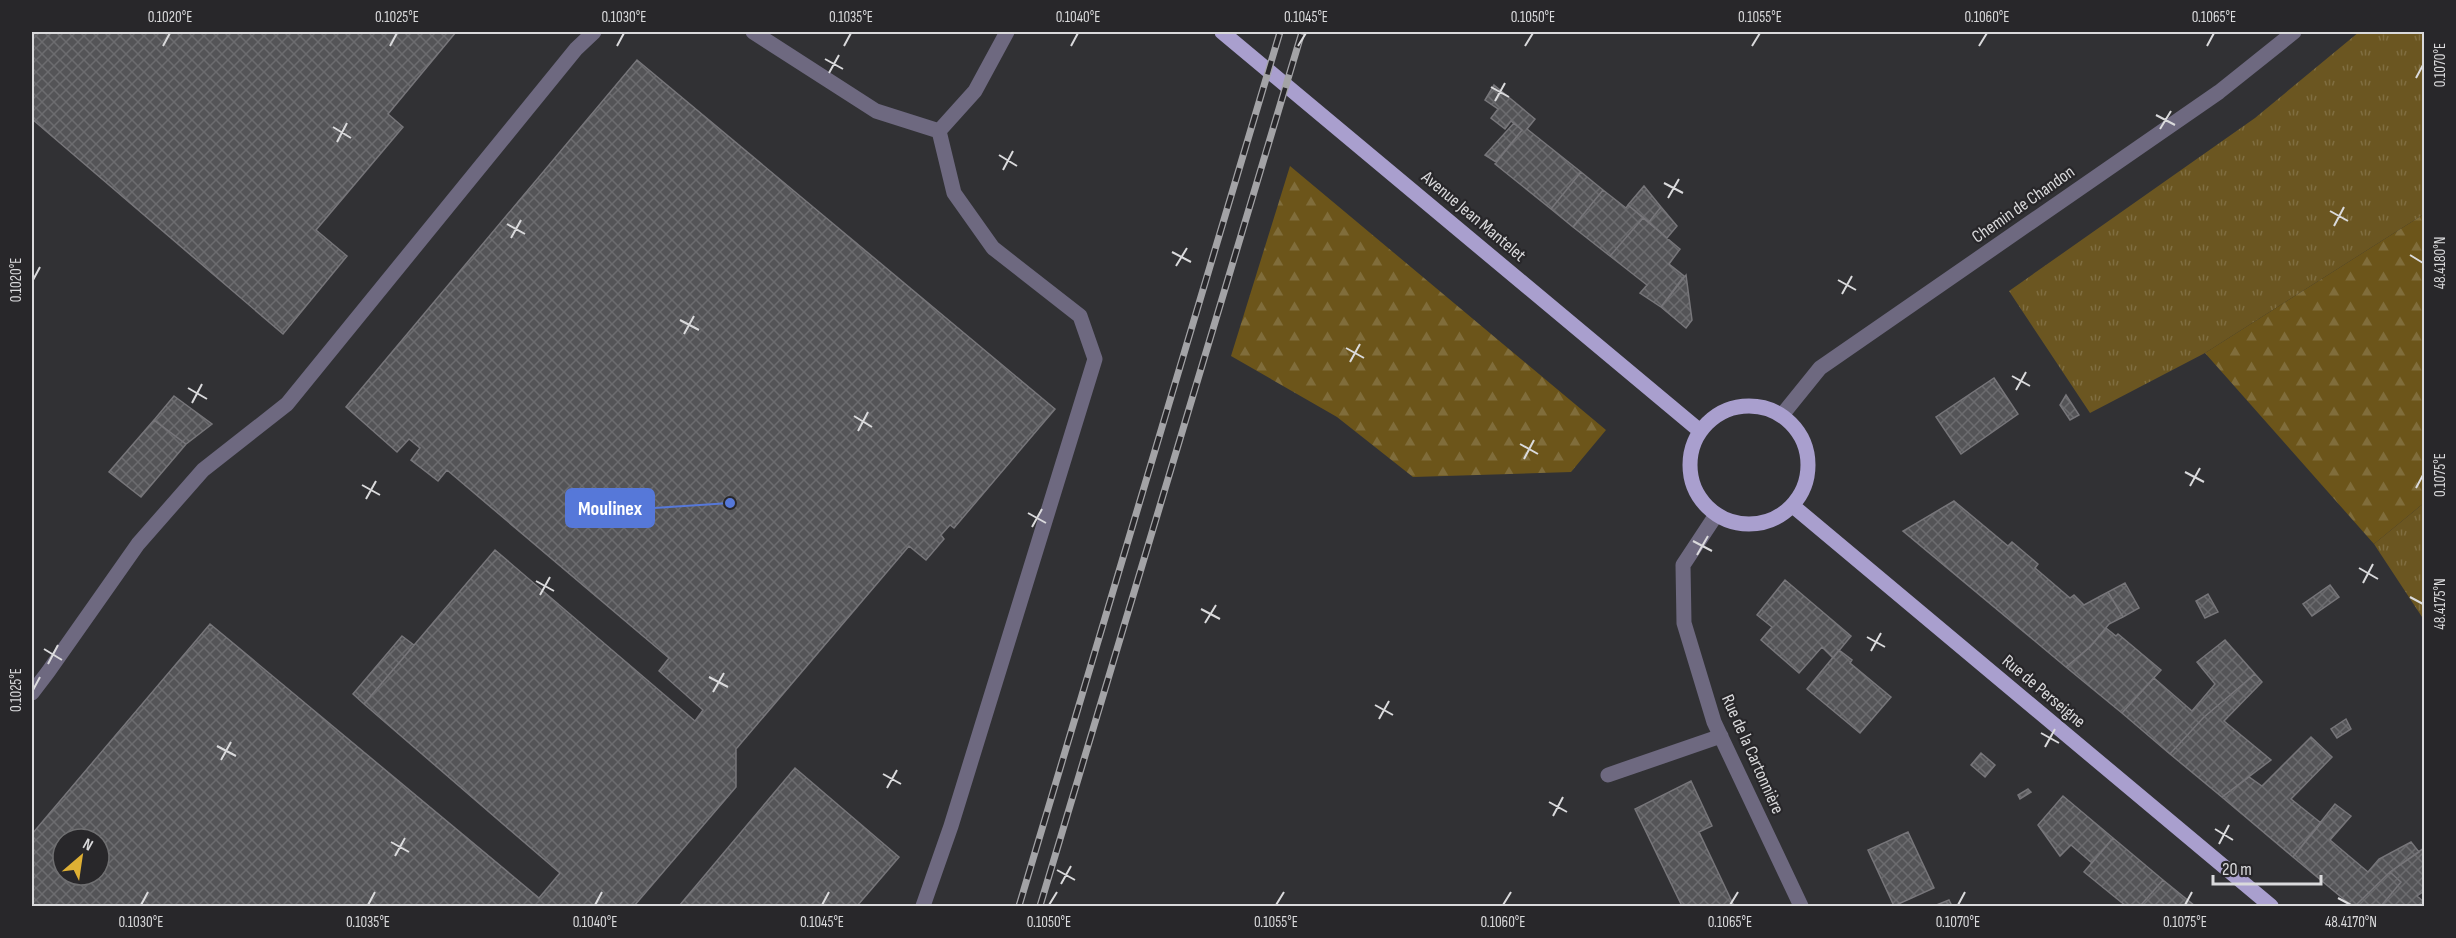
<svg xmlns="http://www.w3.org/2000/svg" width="2456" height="938" font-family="'Sofia Sans Condensed',sans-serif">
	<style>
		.grass { fill: url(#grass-tufts) }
		.forest { fill: url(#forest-firs) }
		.building { fill: url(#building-cross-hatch); stroke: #77767a; stroke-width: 1.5; fill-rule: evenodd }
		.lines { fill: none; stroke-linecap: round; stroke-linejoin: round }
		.minor { stroke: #6e6980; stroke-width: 15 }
		.major { stroke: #a99fce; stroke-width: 15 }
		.rail-casing { stroke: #a3a3a6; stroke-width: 7 }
		.rail { stroke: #28272a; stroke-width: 4.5; stroke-dasharray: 14; stroke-linecap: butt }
		.ticks { fill: none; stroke: #dadadc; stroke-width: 2 }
		.labels { text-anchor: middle; stroke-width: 4.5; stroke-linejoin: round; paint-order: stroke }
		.street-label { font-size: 18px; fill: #dadadc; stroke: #28272a }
		.leader { fill: none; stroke: #5678d9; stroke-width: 2 }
		.callout-dot { fill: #5678d9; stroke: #28272a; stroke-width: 2 }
		.callout { fill: #5678d9; stroke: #5678d9; stroke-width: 2 }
		.callout-label { font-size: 20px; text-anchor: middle; font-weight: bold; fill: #fff }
		.neatline { fill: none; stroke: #dadadc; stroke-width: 2 }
		.ticks-label { font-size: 15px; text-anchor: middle; fill: #dadadc }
	</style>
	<defs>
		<pattern id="grass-tufts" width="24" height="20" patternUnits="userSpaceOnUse" patternTransform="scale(1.5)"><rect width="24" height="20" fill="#6b5621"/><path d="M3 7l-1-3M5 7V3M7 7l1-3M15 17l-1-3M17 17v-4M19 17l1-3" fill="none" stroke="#806e41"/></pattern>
		<pattern id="forest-firs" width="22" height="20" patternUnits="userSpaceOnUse" patternTransform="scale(1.5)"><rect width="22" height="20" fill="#6c551a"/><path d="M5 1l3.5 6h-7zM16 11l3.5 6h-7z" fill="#806d3b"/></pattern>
		<pattern id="building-cross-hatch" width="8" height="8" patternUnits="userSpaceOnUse" patternTransform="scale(1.5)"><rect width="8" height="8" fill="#545457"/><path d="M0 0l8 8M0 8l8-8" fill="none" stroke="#6c6c6f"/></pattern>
	</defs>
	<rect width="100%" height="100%" fill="#313134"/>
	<path class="grass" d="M 2359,32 L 2424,32 L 2424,214 L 2205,353 L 2090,413 L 2009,291 L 2255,118 Z
		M 2424,503 L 2424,620 L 2374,544 Z"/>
	<path class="forest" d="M 1290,166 L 1606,430 L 1571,472 L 1413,477 L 1337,417 L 1231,356 Z
		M 2424,214 L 2424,503 L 2374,544 L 2205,353 Z"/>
	<path class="building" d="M 32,32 L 456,32 L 388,114 L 403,127 L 316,230 L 347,256 L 283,334 L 32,119 Z
		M 637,60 L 1055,409 L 954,528 L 950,525 L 941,535 L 944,539 L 926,560 L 909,546 L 736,749 L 736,787 L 634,906 L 32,906 L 32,834 L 210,624 L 539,898 L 560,873 L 364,704 L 495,550 L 695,721 L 703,710 L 659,671 L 669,658 L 447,470 L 438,481 L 411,460 L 420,448 L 409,439 L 397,452 L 346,407 ZM 63,839 L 99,839 L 99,875 L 63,875 Z
		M 1494,85 L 1535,119 L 1527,129 L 1581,172 L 1551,209 L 1495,164 L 1522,130 L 1511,121 L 1505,129 L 1491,118 L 1498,109 L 1485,100 Z
		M 1514,123 L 1522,130 L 1496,162 L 1485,155 Z
		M 1581,172 L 1603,190 L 1573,227 L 1551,209 Z
		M 1644,186 L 1661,207 L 1649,222 L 1628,205 Z
		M 1603,190 L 1626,208 L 1628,205 L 1643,218 L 1610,256 L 1573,227 Z
		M 1661,207 L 1677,226 L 1667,238 L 1649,222 Z
		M 1643,218 L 1680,249 L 1669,264 L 1684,276 L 1661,307 L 1640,293 L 1647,285 L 1610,256 Z
		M 1686,275 L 1692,320 L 1686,328 L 1661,307 Z
		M 1994,378 L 2018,414 L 1961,454 L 1936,417 Z
		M 2066,395 L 2079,415 L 2070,420 L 2060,405 Z
		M 174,396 L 212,424 L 186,444 L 154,420 Z
		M 154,420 L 186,444 L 141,497 L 109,472 Z
		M 1954,501 L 2008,546 L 2012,542 L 2038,564 L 2035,568 L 2070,598 L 2074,595 L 2084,605 L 2108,592 L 2123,617 L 2109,624 L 2090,647 L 2066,667 L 1903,531 Z
		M 1785,580 L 1851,636 L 1833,658 L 1822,647 L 1799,673 L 1761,640 L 1772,627 L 1757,615 Z
		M 2125,583 L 2139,608 L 2123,617 L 2108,592 Z
		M 2330,585 L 2339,597 L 2312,616 L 2303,604 Z
		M 2208,594 L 2218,612 L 2205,618 L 2196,601 Z
		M 2106,628 L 2116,636 L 2118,634 L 2161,670 L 2122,713 L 2066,667 L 2090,647 Z
		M 402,636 L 414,645 L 364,704 L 353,694 Z
		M 2225,640 L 2255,674 L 2203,718 L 2170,754 L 2122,713 L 2154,678 L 2192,711 L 2215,684 L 2197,662 Z
		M 1839,650 L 1852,660 L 1850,663 L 1891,697 L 1860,733 L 1807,689 Z
		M 2255,674 L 2262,682 L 2224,721 L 2271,760 L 2222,797 L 2170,754 L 2203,718 Z
		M 2346,719 L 2351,729 L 2337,738 L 2331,729 Z
		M 2311,737 L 2332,757 L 2291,799 L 2321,823 L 2293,857 L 2222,797 L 2249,777 L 2262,786 Z
		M 1981,753 L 1995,765 L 1985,777 L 1971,765 Z
		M 795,768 L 899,857 L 857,906 L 679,906 Z
		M 1691,781 L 1712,826 L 1699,832 L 1734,906 L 1682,906 L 1635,809 Z
		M 2028,789 L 2031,792 L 2020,799 L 2018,795 Z
		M 2063,796 L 2113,838 L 2092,863 L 2071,845 L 2060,856 L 2038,825 Z
		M 2335,804 L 2351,816 L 2330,840 L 2368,872 L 2379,859 L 2411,842 L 2419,852 L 2390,872 L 2355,906 L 2352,906 L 2293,857 Z
		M 1908,832 L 1934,888 L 1894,906 L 1868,850 Z
		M 2113,838 L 2163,880 L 2140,906 L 2126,906 L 2084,872 Z
		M 2424,848 L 2424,891 L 2417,896 L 2424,902 L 2424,906 L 2381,906 L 2401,882 L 2390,872 Z
		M 2390,872 L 2401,882 L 2381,906 L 2355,906 Z
		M 2163,880 L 2195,906 L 2140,906 Z
		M 1949,900 L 1952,906 L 1934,906 Z"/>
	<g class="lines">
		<path class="minor" d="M 753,32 L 876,111 L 939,131 L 975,91 L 1007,32
			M 1782,415 L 1820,368 L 2219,92 L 2294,32
			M 1716,515 L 1683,565 L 1684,623 L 1714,722 L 1801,906
			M 32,693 L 48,672 L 138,544 L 203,470 L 287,404 L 576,49 L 594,32
			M 1608,775 L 1721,736
			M 923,906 L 951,826 L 1095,359 L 1080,316 L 993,248 L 954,193 L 939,131"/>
		<path class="major" d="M 1222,32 L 1700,431
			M1690 465a59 59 0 1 1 118 0a59 59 0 1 1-118 0Z
			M 1793,506 L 2271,906"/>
		<defs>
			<path id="rail" d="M 1019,906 L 1280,32
				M 1040,906 L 1302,32"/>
		</defs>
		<use href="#rail" class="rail-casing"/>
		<use href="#rail" class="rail"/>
	</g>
	<path class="ticks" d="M 163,46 L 170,33M 390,46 L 397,33M 617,46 L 624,33M 844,46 L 851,33M 1071,46 L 1078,33M 1298,46 L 1306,33M 1525,46 L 1533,33M 1752,46 L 1760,33M 1979,46 L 1987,33M 2207,46 L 2214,33M 825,59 L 843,69M 829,73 L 839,55M 2416,78 L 2423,65M 1491,87 L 1509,97M 1495,101 L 1505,83M 2156,115 L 2175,125M 333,127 L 351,138M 2160,129 L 2171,111M 337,142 L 347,123M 999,155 L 1017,166M 1003,170 L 1013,151M 1664,183 L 1683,193M 1668,198 L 1679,179M 2330,211 L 2348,221M 507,224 L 525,234M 2334,226 L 2344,207M 511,238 L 521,220M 1172,252 L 1191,262M 2410,255 L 2423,263M 1176,266 L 1187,248M 33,280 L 40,267M 1838,280 L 1856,290M 1842,294 L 1852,276M 680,320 L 699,330M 684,334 L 694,316M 1346,348 L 1364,358M 1350,362 L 1360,344M 2012,376 L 2030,386M 188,388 L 207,399M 2016,390 L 2026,372M 192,403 L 202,384M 854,416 L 872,427M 858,431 L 868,412M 1520,444 L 1538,454M 1524,459 L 1534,440M 2185,472 L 2204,482M 362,485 L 380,495M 2190,486 L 2200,468M 2416,488 L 2423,475M 366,499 L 376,481M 1028,513 L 1046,523M 1032,527 L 1042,509M 1693,541 L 1712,551M 1697,555 L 1708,536M 2359,568 L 2378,579M 536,581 L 554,591M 2363,583 L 2373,564M 540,595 L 550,577M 2410,597 L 2423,604M 1201,609 L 1220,619M 1205,623 L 1216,605M 1867,637 L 1885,647M 44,649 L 62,660M 1871,651 L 1881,633M 48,664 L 58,645M 709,677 L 728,687M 33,690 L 40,677M 713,692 L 724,673M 1375,705 L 1393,715M 1379,719 L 1389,701M 2041,733 L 2059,743M 217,746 L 236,756M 2045,747 L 2055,729M 221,760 L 231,742M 883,774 L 901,784M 887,788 L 897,770M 1549,802 L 1567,812M 1553,816 L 1563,797M 2215,829 L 2233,840M 391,842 L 409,852M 2219,844 L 2229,825M 395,856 L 405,838M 1057,870 L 1075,880M 1061,884 L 1071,866M 2338,898 L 2351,905M 141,905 L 148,892M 368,905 L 375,892M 595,905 L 602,892M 822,905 L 829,892M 1049,905 L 1057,892M 1276,905 L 1284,892M 1503,905 L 1511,892M 1730,905 L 1738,892M 1958,905 L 1965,892M 2185,905 L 2192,892"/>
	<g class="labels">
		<g class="street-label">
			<text transform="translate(2023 204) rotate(-35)" y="6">Chemin de Chandon</text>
			<text transform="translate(1474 216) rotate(40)" y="6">Avenue Jean Mantelet</text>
			<text transform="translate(2044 691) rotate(40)" y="6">Rue de Perseigne</text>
			<text transform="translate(1753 754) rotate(66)" y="6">Rue de la Cartonnière</text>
		</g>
	</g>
	<path class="leader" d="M730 503L654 508"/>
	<circle class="callout-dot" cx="730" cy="503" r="6"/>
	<rect class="callout" x="566" y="489" width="88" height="38" rx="6"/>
	<g class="callout-label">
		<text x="610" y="515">Moulinex</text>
	</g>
	<rect width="2456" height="938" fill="none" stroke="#28272a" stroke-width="66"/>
	<g transform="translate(81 857) rotate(29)"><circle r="28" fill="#28272a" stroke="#6f6f71" stroke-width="1.5"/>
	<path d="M0-4.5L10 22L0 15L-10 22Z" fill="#dfb034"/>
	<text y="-9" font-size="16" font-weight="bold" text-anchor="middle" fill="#dadadc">N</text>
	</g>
	<path d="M2213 875v9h108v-9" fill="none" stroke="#dadadc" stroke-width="3"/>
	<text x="2222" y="875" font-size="18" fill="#dadadc" stroke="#28272a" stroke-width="4.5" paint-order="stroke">20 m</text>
	<rect x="33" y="33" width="2390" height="872" class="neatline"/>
	<g class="ticks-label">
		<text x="170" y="22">0.1020°E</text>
		<text x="397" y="22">0.1025°E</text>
		<text x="624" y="22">0.1030°E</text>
		<text x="851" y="22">0.1035°E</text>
		<text x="1078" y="22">0.1040°E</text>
		<text x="1306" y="22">0.1045°E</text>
		<text x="1533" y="22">0.1050°E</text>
		<text x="1760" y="22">0.1055°E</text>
		<text x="1987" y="22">0.1060°E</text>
		<text x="2214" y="22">0.1065°E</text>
		<text transform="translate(2440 65) rotate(-90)" y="5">0.1070°E</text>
		<text transform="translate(2440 263) rotate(-90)" y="5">48.4180°N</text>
		<text transform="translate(16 280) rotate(-90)" y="5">0.1020°E</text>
		<text transform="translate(2440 475) rotate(-90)" y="5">0.1075°E</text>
		<text transform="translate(2440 604) rotate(-90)" y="5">48.4175°N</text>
		<text transform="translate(16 690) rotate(-90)" y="5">0.1025°E</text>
		<text x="141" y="927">0.1030°E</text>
		<text x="368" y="927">0.1035°E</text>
		<text x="595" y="927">0.1040°E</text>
		<text x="822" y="927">0.1045°E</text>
		<text x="1049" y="927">0.1050°E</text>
		<text x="1276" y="927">0.1055°E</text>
		<text x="1503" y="927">0.1060°E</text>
		<text x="1730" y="927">0.1065°E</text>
		<text x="1958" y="927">0.1070°E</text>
		<text x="2185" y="927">0.1075°E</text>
		<text x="2351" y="927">48.4170°N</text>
	</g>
</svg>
